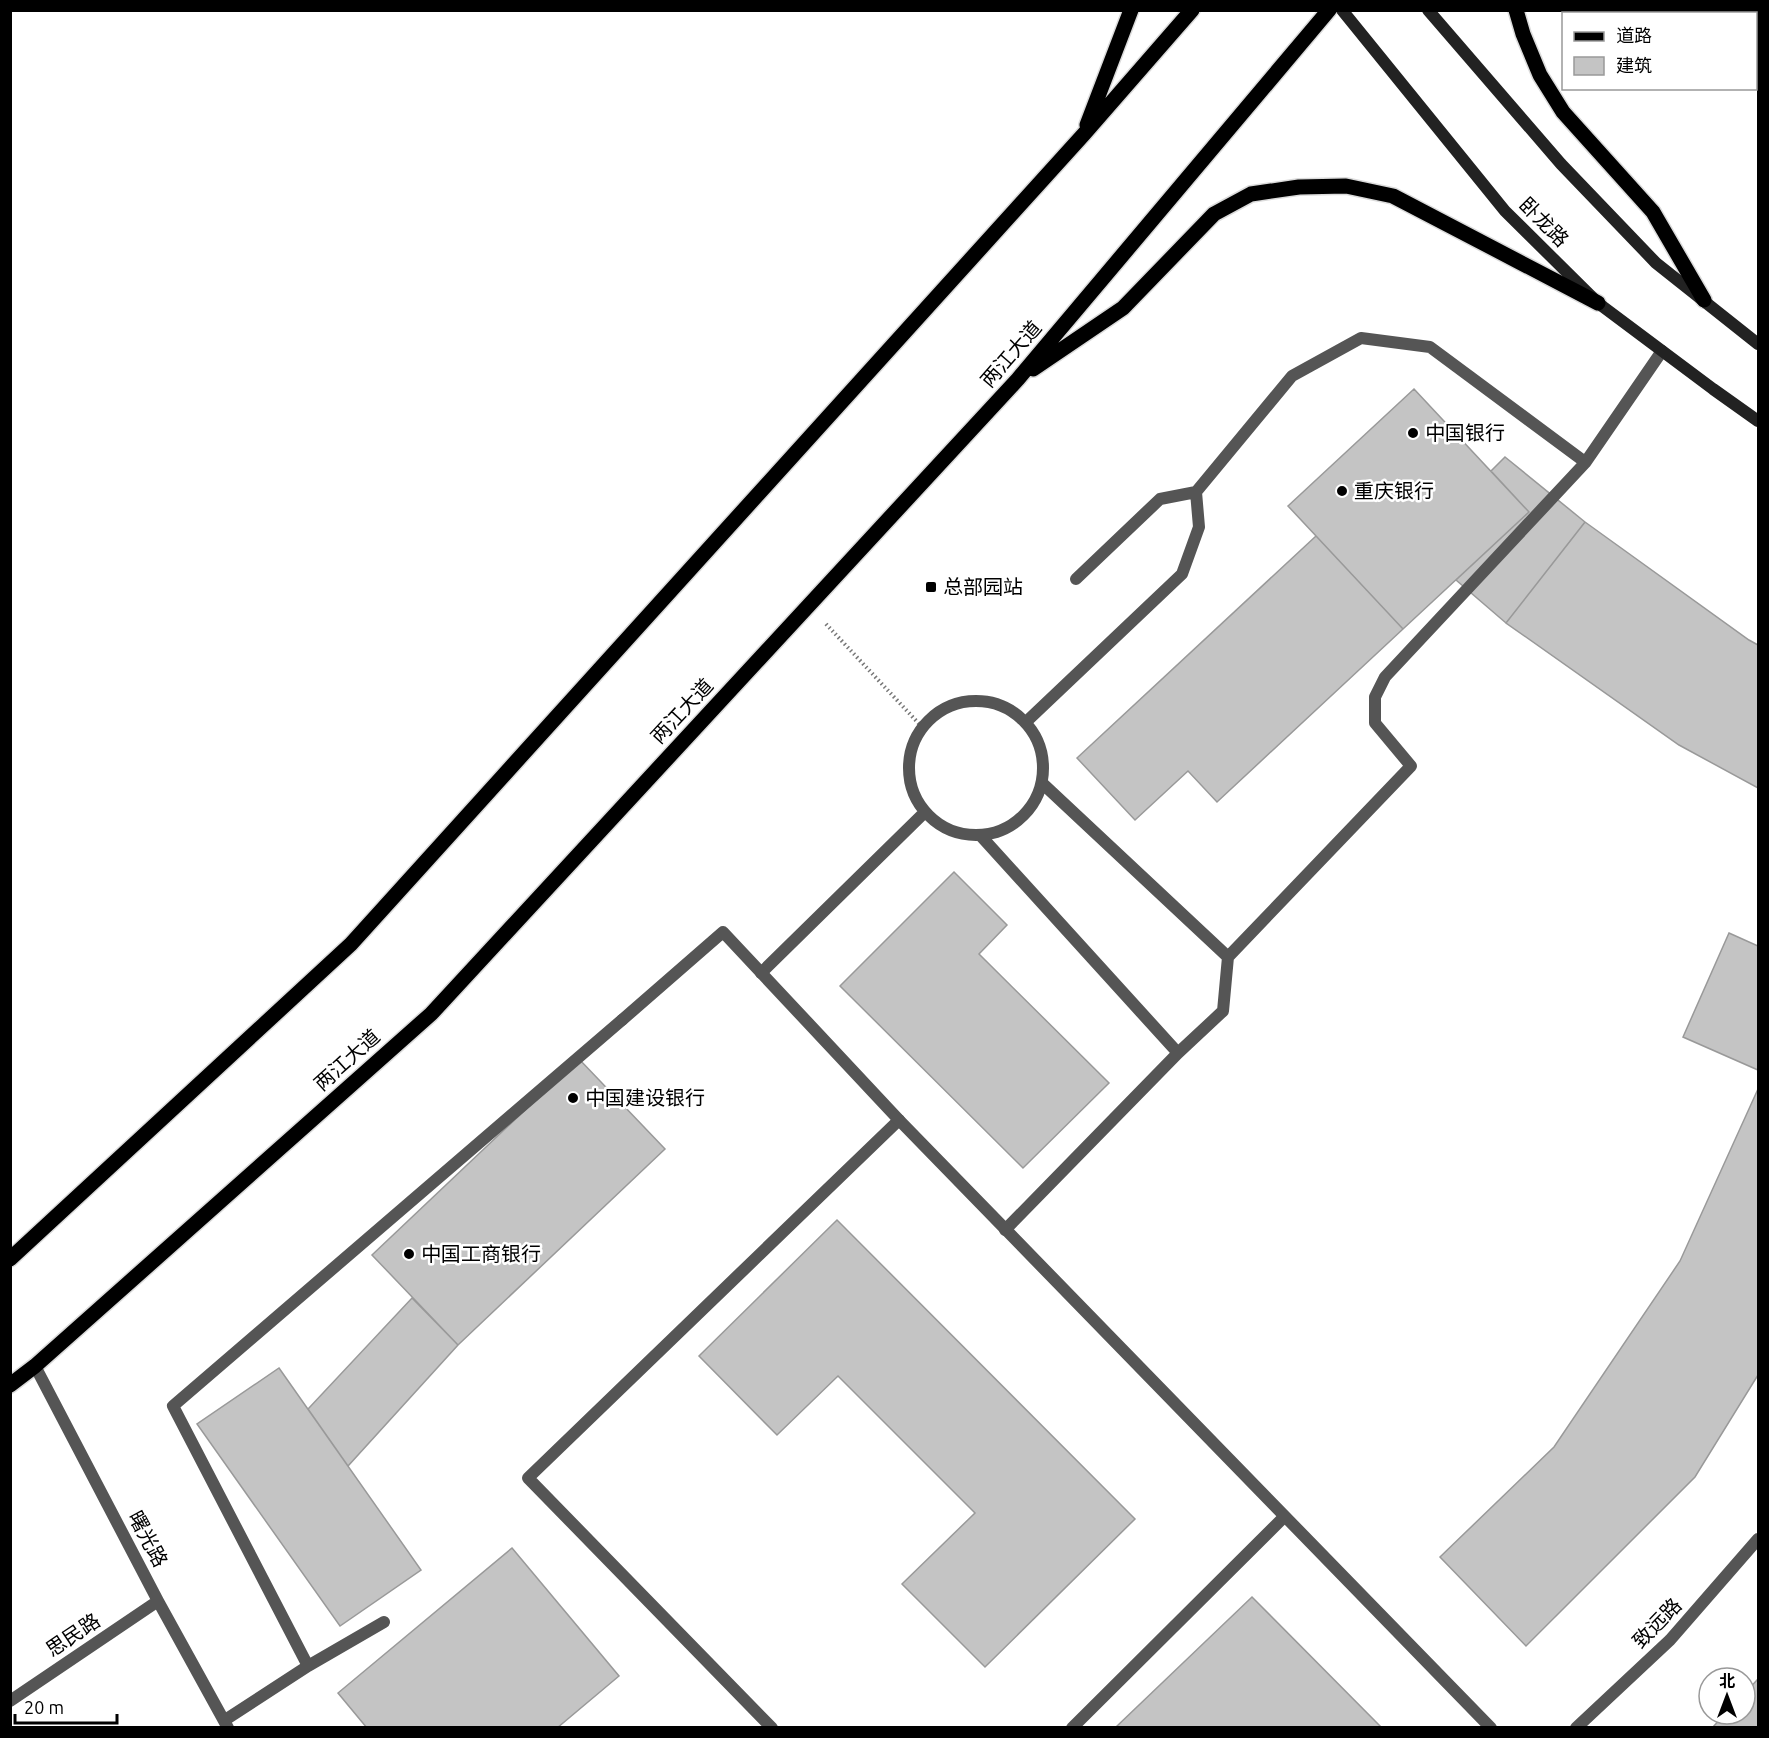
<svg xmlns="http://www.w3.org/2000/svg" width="1769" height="1738" font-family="Ubuntu,'Noto Sans SC',sans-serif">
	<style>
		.building { fill: #c4c4c4; stroke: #999; stroke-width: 1.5 }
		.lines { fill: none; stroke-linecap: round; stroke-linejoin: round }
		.primary-casing { stroke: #dbdbdb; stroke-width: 18 }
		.path { stroke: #777; stroke-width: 4; stroke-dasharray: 1.5 3; stroke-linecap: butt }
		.service { stroke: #555; stroke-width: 12 }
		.minor { stroke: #555; stroke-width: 12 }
		.tertiary { stroke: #555; stroke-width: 12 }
		.secondary { stroke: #222; stroke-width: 12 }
		.primary { stroke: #000; stroke-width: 15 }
		.poi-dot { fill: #000; stroke: #fff; stroke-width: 2 }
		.labels { text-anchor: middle; stroke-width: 5; stroke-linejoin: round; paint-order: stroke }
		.street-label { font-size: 20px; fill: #000; stroke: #fff }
		.poi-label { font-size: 20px; fill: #000; stroke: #fff; text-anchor: start }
	</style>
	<rect width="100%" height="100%" fill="#fff"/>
	<path class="building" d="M 1414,389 L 1529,512 L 1403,629 L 1288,506 Z
		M 1505,457 L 1585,522 L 1506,623 L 1456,580 L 1529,512 L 1491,471 Z
		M 1585,522 L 1749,640 L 1758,645 L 1758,788 L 1679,745 L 1506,623 Z
		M 1316,536 L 1403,629 L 1217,802 L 1188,771 L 1135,820 L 1077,758 Z
		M 954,872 L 1007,925 L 979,954 L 1109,1083 L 1023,1168 L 840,986 Z
		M 1729,933 L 1758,946 L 1758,1070 L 1683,1037 Z
		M 579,1059 L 665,1149 L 458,1345 L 372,1255 Z
		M 1758,1089 L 1758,1375 L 1695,1477 L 1526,1646 L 1440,1557 L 1554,1447 L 1680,1261 Z
		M 837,1220 L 1135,1519 L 985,1667 L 902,1584 L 975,1513 L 838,1376 L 777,1435 L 699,1356 Z
		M 412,1298 L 458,1345 L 348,1466 L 308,1409 Z
		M 279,1368 L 421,1570 L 340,1626 L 197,1424 Z
		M 512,1548 L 619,1676 L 557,1728 L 367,1728 L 338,1693 Z
		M 1252,1597 L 1382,1728 L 1117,1728 L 1116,1727 Z
		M 1758,1679 L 1758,1728 L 1712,1728 L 1725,1714 L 1745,1714 L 1745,1693 Z"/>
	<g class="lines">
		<defs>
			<path id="primary" d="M 1516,10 L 1523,34 L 1540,75 L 1563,112 L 1653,212 L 1704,300
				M 1087,125 L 1131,10
				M 1033,369 L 1123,308 L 1214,214 L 1251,194 L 1299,187 L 1346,186 L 1393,196 L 1598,303
				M 10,1259 L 351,944 L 1084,134 L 1192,10
				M 10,1385 L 35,1366 L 431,1014 L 1018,379 L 1329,10"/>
		</defs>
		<use href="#primary" class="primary-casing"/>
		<path class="path" d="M 826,624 L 922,727"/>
		<path class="service" d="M 1076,579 L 1160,499 L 1196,492 L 1292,376 L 1361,338 L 1430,347 L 1585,462
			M909 768a67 67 0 1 1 134 0a67 67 0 1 1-134 0Z
			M 1026,722 L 1182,574 L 1199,527 L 1196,492
			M 1042,783 L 1228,957
			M 980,835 L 1178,1053
			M 761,973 L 925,812
			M 1005,1230 L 1178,1053 L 1223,1011 L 1228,957 L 1411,766 L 1375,723 L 1375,697 L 1385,677 L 1585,463 L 1662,351
			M 308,1666 L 384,1622
			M 225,1720 L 308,1666 L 173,1406 L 622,1020
			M 772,1728 L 528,1478 L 899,1120
			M 1072,1728 L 1284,1517"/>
		<path class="minor" d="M 622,1020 L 723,932 L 899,1120 L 1491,1728"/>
		<path class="tertiary" d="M 35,1366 L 158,1601 L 228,1728
			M 10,1701 L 158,1601
			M 1576,1728 L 1670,1640 L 1758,1539"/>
		<path class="secondary" d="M 1342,10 L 1505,211 L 1598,303 L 1713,389 L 1758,421
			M 1428,10 L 1561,164 L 1656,263 L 1758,344"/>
		<use href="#primary" class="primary"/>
	</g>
	<g class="poi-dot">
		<circle cx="1413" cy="433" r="6"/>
		<circle cx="1342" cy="491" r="6"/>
		<rect x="925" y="581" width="12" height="12" rx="3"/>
		<circle cx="573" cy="1098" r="6"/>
		<circle cx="409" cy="1254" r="6"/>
	</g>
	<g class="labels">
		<g class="street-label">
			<text transform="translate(1544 222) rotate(45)" y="7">卧龙路</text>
			<text transform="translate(1011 354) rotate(-49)" y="7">两江大道</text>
			<text transform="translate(682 711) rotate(-47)" y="7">两江大道</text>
			<text transform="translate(347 1060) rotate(-42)" y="7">两江大道</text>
			<text transform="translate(148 1539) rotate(62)" y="7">曙光路</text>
			<text transform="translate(1657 1623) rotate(-46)" y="7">致远路</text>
			<text transform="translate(73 1635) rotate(-34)" y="7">思民路</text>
		</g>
		<g class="poi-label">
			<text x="1425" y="440">中国银行</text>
			<text x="1354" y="498">重庆银行</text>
			<text x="943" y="594">总部园站</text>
			<text x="585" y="1105">中国建设银行</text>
			<text x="421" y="1261">中国工商银行</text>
		</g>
	</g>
	<rect width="1769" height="1738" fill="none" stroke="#000000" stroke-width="24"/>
	<rect x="1562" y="12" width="195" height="78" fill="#ffffff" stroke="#999999" stroke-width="1.5"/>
	<rect x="1574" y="32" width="30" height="9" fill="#000000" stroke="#999999" stroke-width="1.5"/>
	<text x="1616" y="42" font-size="18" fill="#000000">道路</text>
	<rect x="1574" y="57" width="30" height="18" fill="#c4c4c4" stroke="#999999" stroke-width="1.5"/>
	<text x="1616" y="72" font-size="18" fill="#000000">建筑</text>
	<g transform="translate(1727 1696)"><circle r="28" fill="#ffffff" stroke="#999999" stroke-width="1.5"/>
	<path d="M0-4.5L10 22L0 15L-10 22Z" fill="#000000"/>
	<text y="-9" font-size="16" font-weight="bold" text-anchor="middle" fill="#000000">北</text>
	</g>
	<path d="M15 1714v9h102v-9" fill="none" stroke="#000000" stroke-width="3"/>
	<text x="24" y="1714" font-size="18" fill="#000000" stroke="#ffffff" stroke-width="4.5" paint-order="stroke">20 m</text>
</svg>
